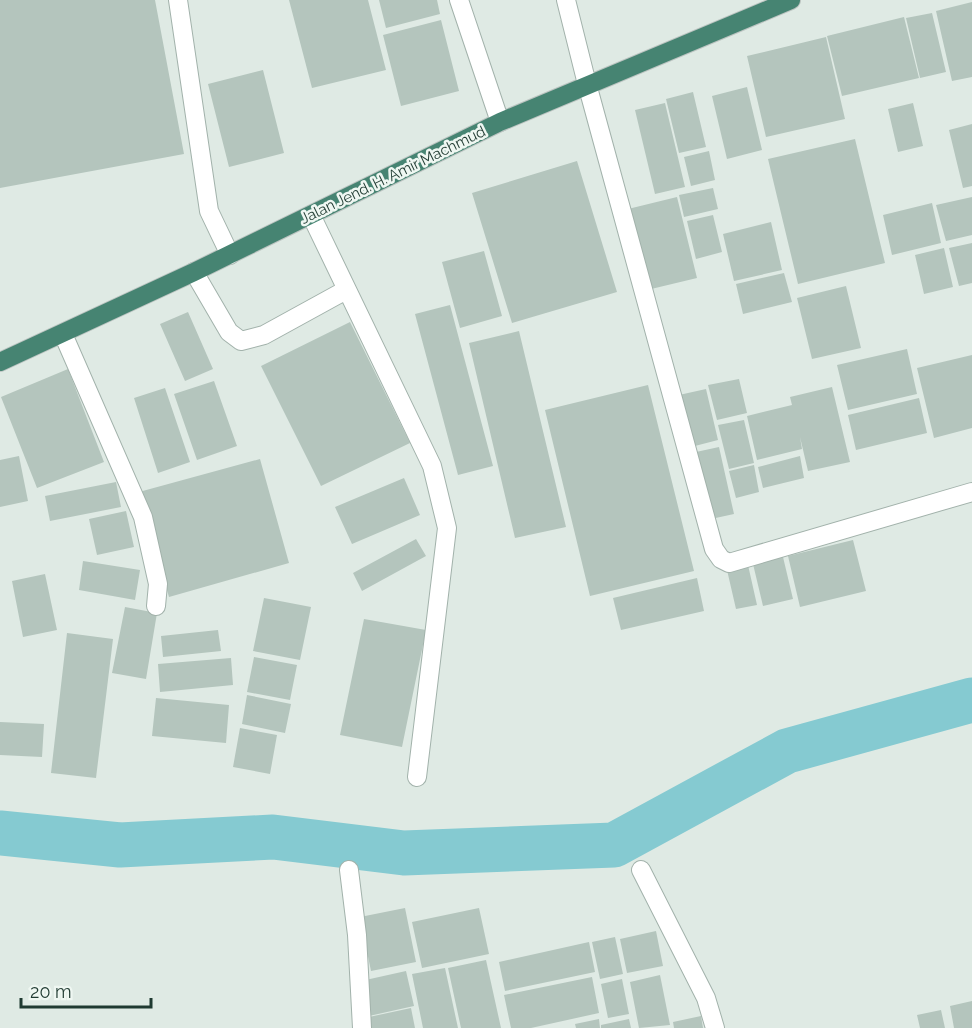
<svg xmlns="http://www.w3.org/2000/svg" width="972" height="1028" font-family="Raleway,sans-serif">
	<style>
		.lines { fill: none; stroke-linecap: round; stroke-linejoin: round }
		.canal { stroke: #85cad1; stroke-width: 45 }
		.building { fill: #b4c5bd }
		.service-casing { stroke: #a2b2ab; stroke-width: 20 }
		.minor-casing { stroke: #a2b2ab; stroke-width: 20 }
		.trunk-casing { stroke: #bcc4c1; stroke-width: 20 }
		.service { stroke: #fff; stroke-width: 18 }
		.minor { stroke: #fff; stroke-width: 18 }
		.trunk { stroke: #468472; stroke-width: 18 }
		.labels { text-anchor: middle; stroke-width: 5; stroke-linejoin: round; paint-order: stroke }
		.street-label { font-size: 15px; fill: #1f3a31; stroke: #eff7f2 }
	</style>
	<rect width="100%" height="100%" fill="#dfeae4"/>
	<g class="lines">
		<path class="canal" d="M 0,833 L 120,845 L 273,837 L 404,853 L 614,845 L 787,751 L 972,700"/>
	</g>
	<path class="building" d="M 0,0 L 155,0 L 184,154 L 0,188 Z
		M 289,0 L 368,0 L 386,70 L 312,88 Z
		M 379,0 L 437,0 L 440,14 L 386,28 Z
		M 972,2 L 972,77 L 952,81 L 936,11 Z
		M 932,13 L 946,72 L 920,78 L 906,18 Z
		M 904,17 L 919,78 L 842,96 L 827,36 Z
		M 441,20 L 459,91 L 401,106 L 383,35 Z
		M 826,37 L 845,119 L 766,137 L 747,56 Z
		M 263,70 L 284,153 L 229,167 L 208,84 Z
		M 747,87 L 762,150 L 727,159 L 712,96 Z
		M 693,92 L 706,147 L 679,153 L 666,99 Z
		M 665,103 L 685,187 L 655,194 L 635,110 Z
		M 913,103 L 923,146 L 898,152 L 888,109 Z
		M 972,124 L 972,186 L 963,188 L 949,130 Z
		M 855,139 L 885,263 L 798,284 L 768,159 Z
		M 709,151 L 715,180 L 691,186 L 684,157 Z
		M 577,161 L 617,292 L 512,323 L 472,193 Z
		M 713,188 L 718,209 L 684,217 L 679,195 Z
		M 677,197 L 697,278 L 647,290 L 628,209 Z
		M 972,197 L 972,235 L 946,241 L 936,205 Z
		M 932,203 L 941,243 L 892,255 L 883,215 Z
		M 713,215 L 722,252 L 696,259 L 687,221 Z
		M 771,222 L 782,270 L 734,281 L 723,234 Z
		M 972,243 L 972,283 L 959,286 L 949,248 Z
		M 944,248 L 953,287 L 924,294 L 915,255 Z
		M 484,251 L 502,316 L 460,328 L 442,262 Z
		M 784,273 L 792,302 L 743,314 L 736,284 Z
		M 846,286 L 861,348 L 812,359 L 797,298 Z
		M 450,305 L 493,466 L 458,475 L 415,314 Z
		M 188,312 L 213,369 L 185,381 L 160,324 Z
		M 350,322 L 410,443 L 321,486 L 261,366 Z
		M 519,331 L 566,527 L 515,538 L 469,343 Z
		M 907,349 L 917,394 L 848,410 L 837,365 Z
		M 972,355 L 972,428 L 934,438 L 917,368 Z
		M 68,369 L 104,462 L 37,488 L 1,397 Z
		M 739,379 L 747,413 L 717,420 L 708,385 Z
		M 214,381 L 237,446 L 197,460 L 174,394 Z
		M 648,385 L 694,571 L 590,596 L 545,410 Z
		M 832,387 L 850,462 L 808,471 L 800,437 L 802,449 L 757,460 L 747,416 L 792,405 L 790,397 Z
		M 165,388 L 190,462 L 158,473 L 134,398 Z
		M 706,389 L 718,440 L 691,447 L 679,395 Z
		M 919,398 L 927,433 L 856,450 L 848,415 Z
		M 744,420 L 754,463 L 729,469 L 718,425 Z
		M 719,447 L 734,514 L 711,519 L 696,452 Z
		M 19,456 L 28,501 L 0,507 L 0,460 Z
		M 800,456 L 804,478 L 763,488 L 758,467 Z
		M 260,459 L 289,563 L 169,597 L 139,492 Z
		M 754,465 L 759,492 L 736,498 L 729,471 Z
		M 404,478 L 420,515 L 352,544 L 335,507 Z
		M 116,482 L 121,507 L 50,521 L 45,496 Z
		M 126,511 L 134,547 L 97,555 L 89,519 Z
		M 416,539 L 426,556 L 362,591 L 353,573 Z
		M 853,540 L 866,591 L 800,607 L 788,556 Z
		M 783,557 L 793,599 L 763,606 L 753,564 Z
		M 83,561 L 140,570 L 135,600 L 79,590 Z
		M 748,565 L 757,605 L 736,609 L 727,570 Z
		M 45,574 L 57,630 L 23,637 L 12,581 Z
		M 697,578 L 704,611 L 621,630 L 613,598 Z
		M 264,598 L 311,607 L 300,660 L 253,651 Z
		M 125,607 L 157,613 L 146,679 L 112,673 Z
		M 364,619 L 426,630 L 402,747 L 340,735 Z
		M 218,630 L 221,651 L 163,657 L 161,636 Z
		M 67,633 L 113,639 L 96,778 L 51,773 Z
		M 254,657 L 297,665 L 290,700 L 247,692 Z
		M 231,658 L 233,685 L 160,692 L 158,664 Z
		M 247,695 L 291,704 L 285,733 L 242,724 Z
		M 156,698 L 229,705 L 226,743 L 152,736 Z
		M 0,722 L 44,724 L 42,757 L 0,755 Z
		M 240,728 L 277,735 L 270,774 L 233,767 Z
		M 405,908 L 416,962 L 371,971 L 360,917 Z
		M 479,908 L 489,954 L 422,968 L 412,922 Z
		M 656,931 L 663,966 L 627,973 L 620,939 Z
		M 615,937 L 623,974 L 600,979 L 592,942 Z
		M 589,942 L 595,972 L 505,991 L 499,962 Z
		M 486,960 L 501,1028 L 461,1028 L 448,968 Z
		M 445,968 L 458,1028 L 423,1028 L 412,974 Z
		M 406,971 L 414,1006 L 369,1016 L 361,981 Z
		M 660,975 L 670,1025 L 639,1028 L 630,982 Z
		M 592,977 L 599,1013 L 531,1028 L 511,1028 L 504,995 Z
		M 622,979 L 629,1014 L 608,1018 L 601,984 Z
		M 972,1001 L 972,1028 L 954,1028 L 950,1006 Z
		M 411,1008 L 415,1028 L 371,1028 L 369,1017 Z
		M 941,1010 L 945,1028 L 920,1028 L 917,1015 Z
		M 701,1016 L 703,1028 L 674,1028 L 673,1022 Z
		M 599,1019 L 600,1028 L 576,1028 L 575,1024 Z
		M 629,1019 L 631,1028 L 601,1028 L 601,1025 Z"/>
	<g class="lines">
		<defs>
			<path id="service" d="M 178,0 L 209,211 L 230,255
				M 459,0 L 500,122
				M 566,0 L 587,84
				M 311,215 L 432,466 L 447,528 L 417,777
				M 194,272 L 229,332 L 241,341 L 264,335 L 346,290"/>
			<path id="minor" d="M 587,84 L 714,549 L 721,559 L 729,563 L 972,492
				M 63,334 L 143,517 L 158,584 L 156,606
				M 349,870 L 357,935 L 362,1028
				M 641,870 L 706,998 L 715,1028"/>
			<path id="trunk" d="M 0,362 L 194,272 L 500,122 L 791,0"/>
		</defs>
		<use href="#service" class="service-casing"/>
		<use href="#minor" class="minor-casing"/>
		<use href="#trunk" class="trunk-casing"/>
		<use href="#service" class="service"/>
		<use href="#minor" class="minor"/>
		<use href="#trunk" class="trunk"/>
	</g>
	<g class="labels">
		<g class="street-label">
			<text transform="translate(393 175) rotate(-26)" y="5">Jalan Jend. H. Amir Machmud</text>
		</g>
	</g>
	<path d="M21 998v9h130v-9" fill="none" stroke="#1f3a31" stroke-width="3"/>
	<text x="30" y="998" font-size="18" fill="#1f3a31" stroke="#eff7f2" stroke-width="4.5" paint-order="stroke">20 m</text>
</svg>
